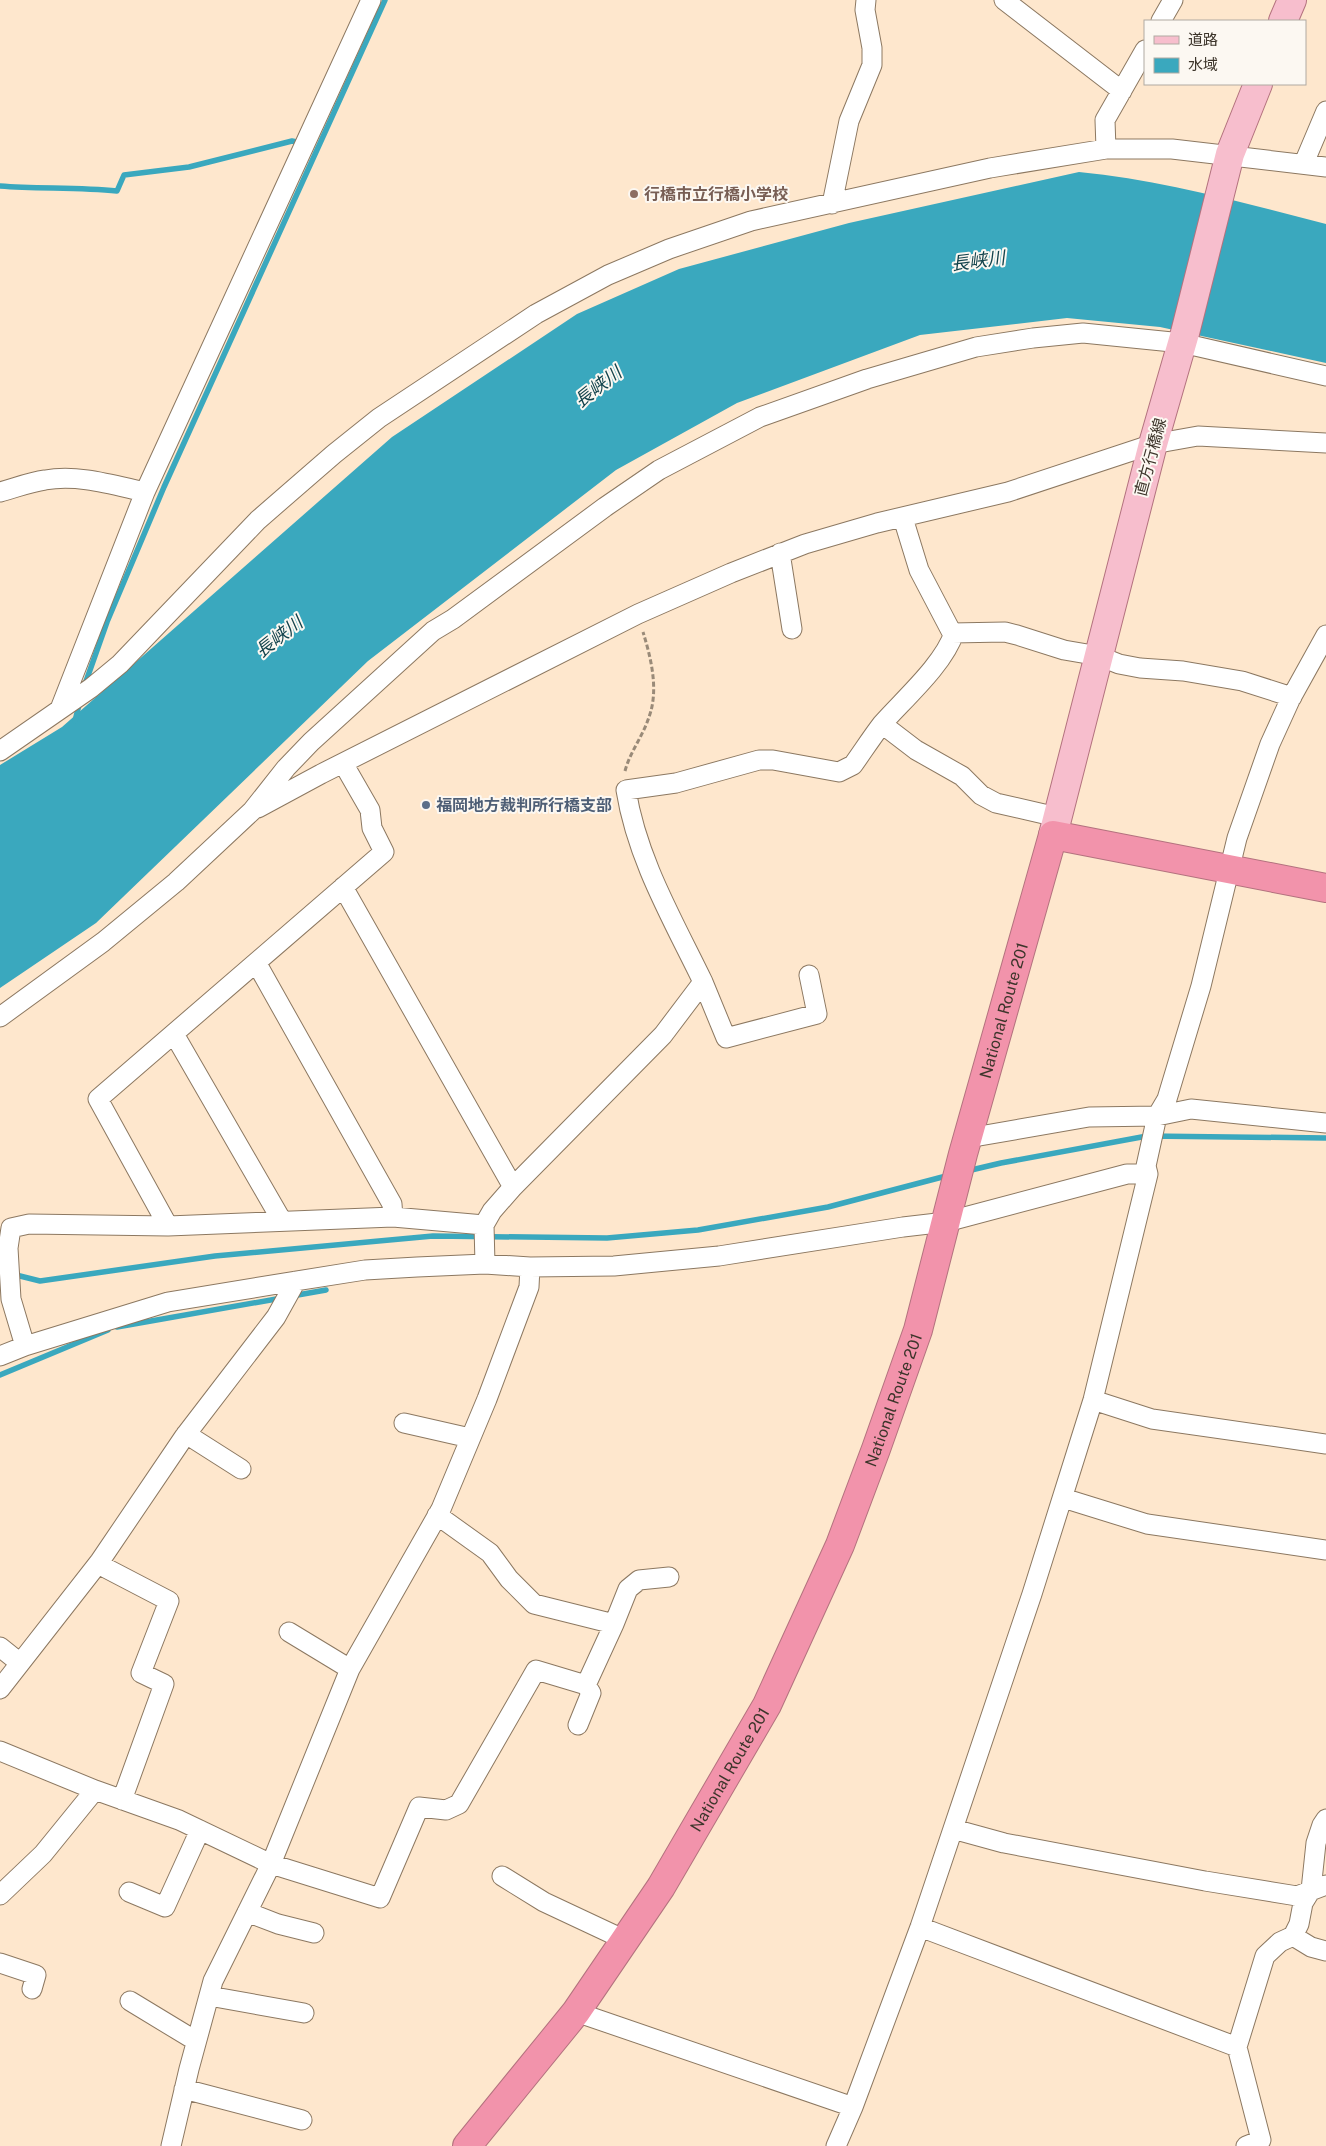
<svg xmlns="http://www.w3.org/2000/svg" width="1326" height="2146" font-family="'Public Sans','Noto Sans JP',sans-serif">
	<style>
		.water { fill: #3aa8be }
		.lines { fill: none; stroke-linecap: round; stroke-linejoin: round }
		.stream { stroke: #3aa8be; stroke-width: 5.5 }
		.street-casing { stroke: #8c7861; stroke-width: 21 }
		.primary-casing { stroke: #b3727e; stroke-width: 30 }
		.highway-casing { stroke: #b3727e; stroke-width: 30 }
		.path { stroke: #998a78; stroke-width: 3; stroke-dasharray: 5 2.5; stroke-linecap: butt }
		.street { stroke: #fff; stroke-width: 19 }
		.primary { stroke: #f7becd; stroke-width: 28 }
		.highway { stroke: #f293ab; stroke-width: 28 }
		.education-dot { fill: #8d6e63; stroke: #fcf8f2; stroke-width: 2 }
		.service-dot { fill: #5c6f8a; stroke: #fcf8f2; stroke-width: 2 }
		.labels { text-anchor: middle; stroke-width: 4; stroke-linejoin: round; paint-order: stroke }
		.education-label { font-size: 16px; font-weight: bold; fill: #785e54; stroke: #fcf8f2; text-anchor: start }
		.street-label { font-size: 16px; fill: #3d352b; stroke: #fcf8f2 }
		.service-label { font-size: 16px; font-weight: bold; fill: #4e5e75; stroke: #fcf8f2; text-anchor: start }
		.water-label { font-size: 18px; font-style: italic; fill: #13434c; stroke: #fcf8f2 }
	</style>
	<rect width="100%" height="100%" fill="#fee7cd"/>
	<path class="water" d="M 1079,172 C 1163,180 1244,203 1326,224 L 1326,363 L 1160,327 L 1067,318 L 920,335 L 737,403 L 616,470 L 368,661 L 96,923 L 0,988 L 0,765 L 62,727 L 392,437 L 577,314 L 679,269 L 849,223 Z"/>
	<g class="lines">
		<path class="stream" d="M 0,186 C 39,189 78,187 117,191 L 124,175 L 189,167 L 292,141 L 302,143
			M 84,687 L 107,622 L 164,487 L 385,0
			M 75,721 L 80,701
			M 967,1171 L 1001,1163 L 1147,1136 L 1326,1138
			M 12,1274 L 40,1281 L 215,1256 L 433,1236 L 607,1238 L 698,1230 L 828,1207 L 950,1175
			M 292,1296 L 326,1290
			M 117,1327 L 282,1298
			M 0,1375 L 108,1330"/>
		<defs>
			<path id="street" d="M 1004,0 L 1122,91
				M 1161,21 L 1173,0
				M 1106,149 L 1105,120 L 1145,50
				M 1304,163 L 1326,111
				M 832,204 L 849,121 L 872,65 L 872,48 L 865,10 L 866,0
				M 0,492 C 15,488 30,482 45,480 C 78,474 113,485 145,492
				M 903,518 L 919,570 L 952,633 L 1005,632 L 1017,635 L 1064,650 L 1099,656 L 1119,664 L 1140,668 L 1183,671 L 1242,681 L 1292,697
				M 780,553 L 792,629
				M 60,709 L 145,492 L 371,0
				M 882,724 L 916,750 L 962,776 L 981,795 L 996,803 L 1057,817
				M 0,751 L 91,688 L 120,664 L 258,520 L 334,454 L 379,418 L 536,314 L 608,275 L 669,249 L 751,221 L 990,168 L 1106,149 L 1172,149 L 1326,167
				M 258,808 L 321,774 L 638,614 L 731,573 L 805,544 L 877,523 L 1008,492 L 1153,444 L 1198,436 L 1326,443
				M 343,887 L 513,1187
				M 257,964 L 392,1204 L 393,1217
				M 703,982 L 726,1038 L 817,1014 L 809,975
				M 0,1017 L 103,942 L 176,882 L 252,811 L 286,768 L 311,742 L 433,631 L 453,619 L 605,507 L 659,470 L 760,417 L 867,379 L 976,347 L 1033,338 L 1083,333 L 1182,343 L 1326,376
				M 174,1034 L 282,1221
				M 968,1138 L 1089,1117 L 1157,1116 L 1191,1109 L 1326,1123
				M 168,1226 L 98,1099 L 384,852 L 372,828 L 370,810 L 343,763
				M 485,1264 L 484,1225 L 492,1211 L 513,1187 L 663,1035 L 703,982 C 673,920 637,859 626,790 L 676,783 L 759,760 L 773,760 L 839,772 L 853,765 C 863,751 872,737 882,724 C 904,699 944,664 954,633
				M 25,1346 L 11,1299 L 8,1248 L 11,1228 L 29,1224 L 168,1226 L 393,1217 L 484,1225
				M 0,1356 L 25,1346 L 168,1302 L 296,1281 L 365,1270 L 417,1267 L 485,1264 L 530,1267 L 614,1266 L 719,1256 L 903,1227 L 946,1222 L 1127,1174 L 1148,1174
				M 1093,1400 L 1152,1419 L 1326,1444
				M 404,1423 L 470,1438
				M 186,1434 L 241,1469
				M 1063,1498 L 1147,1524 L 1326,1550
				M 437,1515 L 490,1553 L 509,1579 L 534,1604 L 614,1624 L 628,1589 L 639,1580 L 669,1577
				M 98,1564 L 169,1601 L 141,1673 L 164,1684 L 122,1800
				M 289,1632 L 350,1669
				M 0,1647 L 20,1663
				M 0,1689 L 100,1561 L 184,1437 L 276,1317 L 296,1281
				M 578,1725 L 591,1693 L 586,1685 L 614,1624
				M 0,1751 L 95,1790 L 179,1820 L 271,1864 L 380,1898 L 419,1807 L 446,1810 L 459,1804 L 536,1670 L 586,1685
				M 953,1829 L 1004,1843 L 1205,1881 L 1297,1896 L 1326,1885
				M 502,1876 L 544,1902 L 625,1940
				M 129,1892 L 165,1907 L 200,1830
				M 0,1895 L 43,1854 L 95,1790
				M 247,1912 L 278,1924 L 314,1933
				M 920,1927 L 1237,2047
				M 1293,1936 L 1311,1947 L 1326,1951
				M 0,1963 L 36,1975 L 32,1989
				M 209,1996 L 304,2013
				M 130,2001 L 196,2041
				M 576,2012 L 853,2107
				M 184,2089 L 302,2120
				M 171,2146 L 189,2069 L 213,1981 L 271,1864 L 350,1669 L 441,1509 L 487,1399 L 529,1287 L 530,1267
				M 836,2146 L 853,2107 L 920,1927 L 1032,1594 L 1093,1400 L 1148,1174 L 1146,1166 L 1157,1116 L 1167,1099 L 1201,986 L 1237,838 L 1270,744 L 1290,700 L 1326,635
				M 1246,2146 L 1261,2140 L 1237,2047 L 1265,1956 L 1280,1942 L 1293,1936 L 1299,1924 L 1303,1903 L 1311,1890 L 1316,1843 L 1322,1825 L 1326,1819"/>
			<path id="primary" d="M 1283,21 L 1292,0
				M 1053,835 L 1153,444 L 1185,333 L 1230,154 L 1258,84"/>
			<g id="highway">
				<path id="s1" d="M 467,2146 L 576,2012 L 661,1887 L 767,1705 L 840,1545 L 876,1449 L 918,1330 L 963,1154 L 1053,835 L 1326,888"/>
			</g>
		</defs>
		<use href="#street" class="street-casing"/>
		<use href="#primary" class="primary-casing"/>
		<use href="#highway" class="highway-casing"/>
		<path class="path" d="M 625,771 C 630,752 643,736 649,717 C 659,690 651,658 643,632"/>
		<use href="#street" class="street"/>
		<use href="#primary" class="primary"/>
		<use href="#highway" class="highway"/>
	</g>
	<circle class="education-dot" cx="634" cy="194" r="5"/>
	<circle class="service-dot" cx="426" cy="805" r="5"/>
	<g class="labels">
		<g class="education-label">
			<text x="644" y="200">行橋市立行橋小学校</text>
		</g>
		<g class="street-label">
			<text transform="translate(1150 457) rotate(-75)" y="6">直方行橋線</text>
			<text dy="6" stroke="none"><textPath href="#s1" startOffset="1270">National Route 201</textPath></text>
			<text dy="6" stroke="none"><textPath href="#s1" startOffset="865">National Route 201</textPath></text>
			<text dy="6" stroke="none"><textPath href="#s1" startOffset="460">National Route 201</textPath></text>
		</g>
		<g class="service-label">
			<text x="436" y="811">福岡地方裁判所行橋支部</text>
		</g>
		<g class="water-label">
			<text transform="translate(978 261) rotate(-7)" y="6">長峡川</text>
			<text transform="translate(598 387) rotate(-38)" y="6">長峡川</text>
			<text transform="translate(279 637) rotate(-38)" y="6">長峡川</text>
		</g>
	</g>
	<rect x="1144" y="20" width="162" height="65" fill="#fcf8f2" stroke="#b0aaa2"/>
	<rect x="1154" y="36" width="25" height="8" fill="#f7becd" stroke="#b0aaa2"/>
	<text x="1188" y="45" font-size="15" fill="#3d352b">道路</text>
	<rect x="1154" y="58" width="25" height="15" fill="#3aa8be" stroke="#b0aaa2"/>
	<text x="1188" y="70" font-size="15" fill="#3d352b">水域</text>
</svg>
